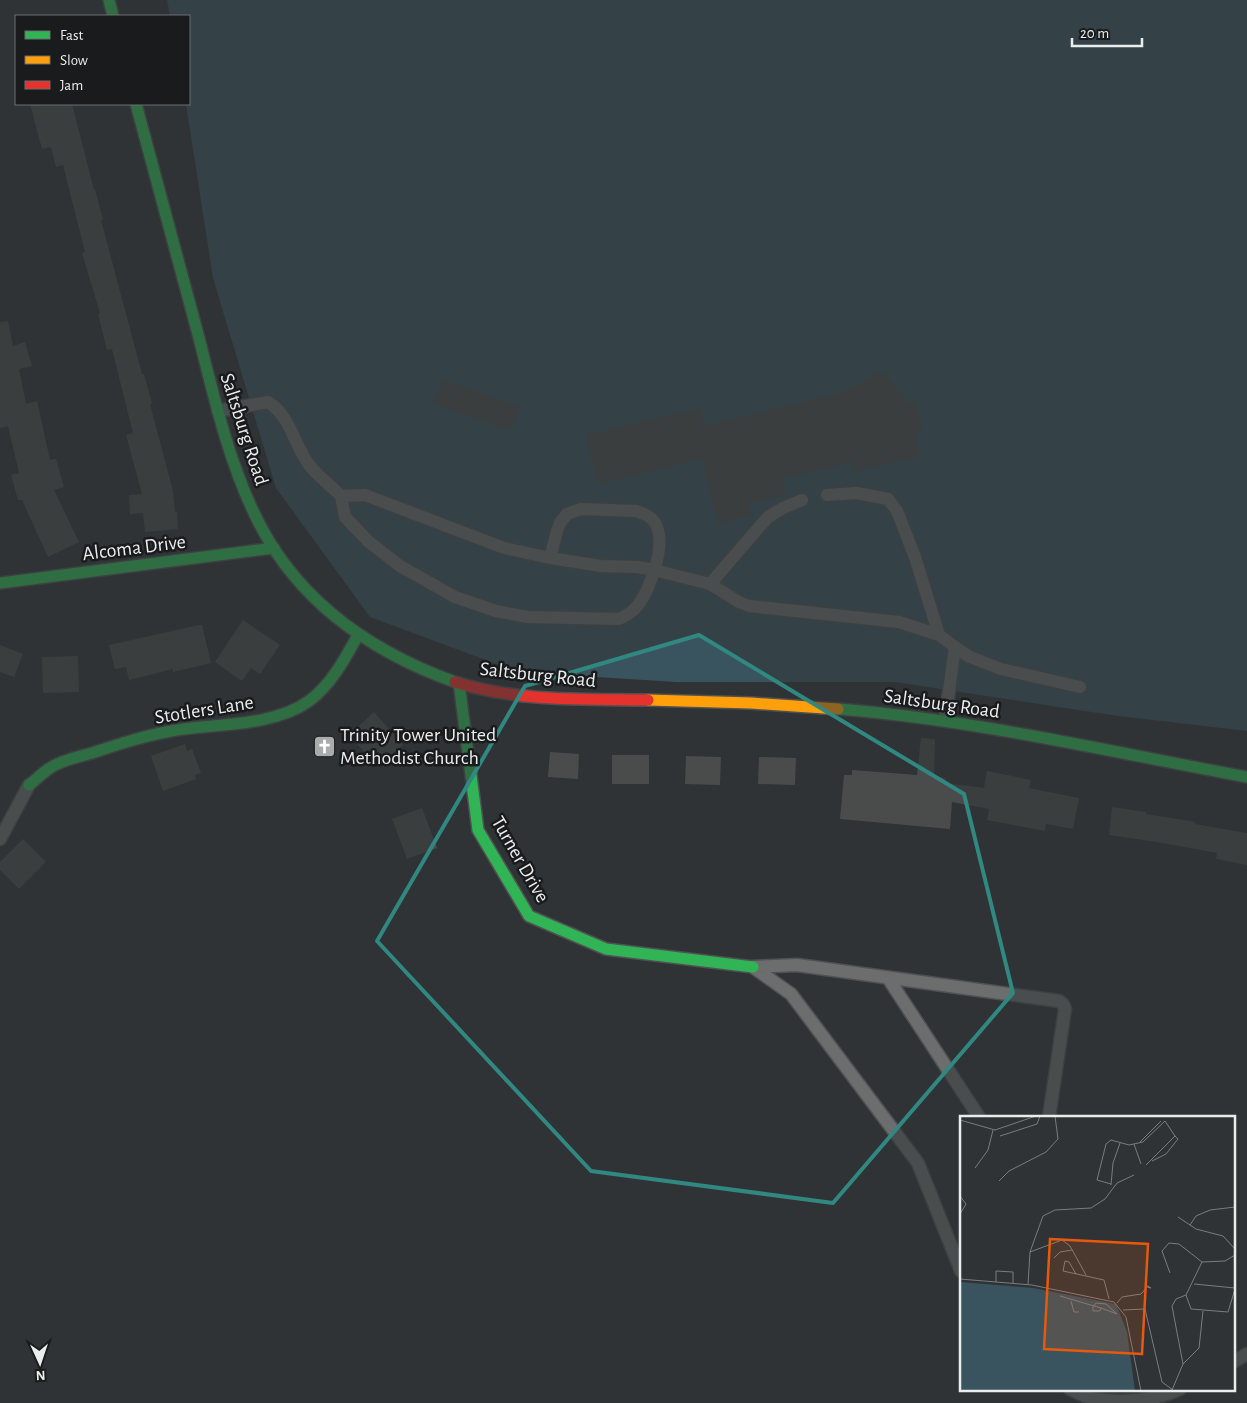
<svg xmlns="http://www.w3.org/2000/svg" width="1247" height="1403" font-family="'Alegreya Sans',sans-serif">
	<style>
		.grass { fill: #3a545f }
		.building { fill: #4a4c4c }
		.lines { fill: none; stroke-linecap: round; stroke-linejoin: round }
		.lane-casing { stroke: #4f5152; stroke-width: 15 }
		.fast-casing { stroke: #4f5152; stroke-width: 14 }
		.slow-casing { stroke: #4f5152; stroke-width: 14 }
		.jam-casing { stroke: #4f5152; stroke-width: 14 }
		.lane { stroke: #6c6e6e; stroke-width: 12 }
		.fast { stroke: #30b455; stroke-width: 11 }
		.slow { stroke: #ff9f0a; stroke-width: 11 }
		.jam { stroke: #e5322d; stroke-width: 11 }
		.marked { fill: none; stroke: #308881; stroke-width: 4; stroke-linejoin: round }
		.labels { text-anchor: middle; stroke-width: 5; stroke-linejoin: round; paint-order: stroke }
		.street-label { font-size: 20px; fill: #eaedee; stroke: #191b1c }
		.poi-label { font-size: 20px; fill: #eaedee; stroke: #191b1c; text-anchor: start }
		.inset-road { fill: none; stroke: #7a7d7f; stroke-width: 1 }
		.view { fill: #e8590c; fill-opacity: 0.15; stroke: #e8590c; stroke-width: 2.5 }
		.inset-edge { fill: none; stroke: #eaedee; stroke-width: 2.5 }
	</style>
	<rect width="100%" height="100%" fill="#303335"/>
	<path class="grass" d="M 167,0 L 1247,0 L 1247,731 L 1118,716 L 895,682 L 676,682 L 518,672 L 370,617 L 276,488 L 213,278 L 186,104 L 189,104 L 189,16 L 170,16 Z"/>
	<path class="building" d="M 30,104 L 72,104 L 94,190 L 95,189 L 103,220 L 101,220 L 142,374 L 144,374 L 152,404 L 150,404 L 173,491 L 175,512 L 177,512 L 178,529 L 145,532 L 143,513 L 130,514 L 129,495 L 142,494 L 126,435 L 133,433 L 112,349 L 107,350 L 98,314 L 100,313 L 82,253 L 85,252 L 63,165 L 56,167 L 51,147 L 42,149 Z
		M 8,321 L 13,346 L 25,342 L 32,366 L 19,369 L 26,404 L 37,401 L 50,460 L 56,459 L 64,487 L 54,490 L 79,542 L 48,557 L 22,500 L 18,500 L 11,475 L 19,473 L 8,426 L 0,428 L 0,322 Z
		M 883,370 L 908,403 L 916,402 L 923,431 L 914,433 L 919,456 L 853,472 L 851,462 L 782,479 L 786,495 L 749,504 L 751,515 L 718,524 L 702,459 L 598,484 L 586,435 L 700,408 L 704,426 L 844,392 Z
		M 442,379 L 519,407 L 510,431 L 433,403 Z
		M 243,620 L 280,645 L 260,674 L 251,668 L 242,681 L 215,662 Z
		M 199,625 L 202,625 L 211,663 L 173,672 L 173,669 L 129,680 L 126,667 L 115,669 L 109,645 Z
		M 0,645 L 23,654 L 14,677 L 0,672 Z
		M 78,656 L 79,692 L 43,693 L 42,657 Z
		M 374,712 L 403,745 L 378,767 L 349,735 Z
		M 921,738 L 935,739 L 934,777 L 946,778 L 945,783 L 984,788 L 987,771 L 1031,780 L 1029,788 L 1079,798 L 1073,829 L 1046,824 L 1045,831 L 987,820 L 989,809 L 952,802 L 950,829 L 840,819 L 844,775 L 852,775 L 852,770 L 917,775 Z
		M 185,744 L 187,751 L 192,749 L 201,773 L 195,775 L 196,779 L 163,791 L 151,756 Z
		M 550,752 L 579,754 L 578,779 L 548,777 Z
		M 612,755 L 649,755 L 649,784 L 612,784 Z
		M 686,756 L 721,757 L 720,785 L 685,784 Z
		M 759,757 L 796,758 L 795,785 L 758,784 Z
		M 1112,807 L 1146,812 L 1146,814 L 1196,822 L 1195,824 L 1247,833 L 1247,865 L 1216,859 L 1217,853 L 1157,842 L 1109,835 Z
		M 422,808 L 437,848 L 407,859 L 392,819 Z
		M 23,839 L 46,862 L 19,889 L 0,870 L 0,862 Z"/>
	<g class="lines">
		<defs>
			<path id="lane" d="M 218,411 L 268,402 C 291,416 294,446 310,466 C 319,477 331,486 341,496
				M 827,495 L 857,493 L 888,499 L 897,511 L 915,557 L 939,635
				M 550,558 L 504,548 L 365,495 L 341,496 L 345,517 L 369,542 L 400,566 L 455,597 L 496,611 L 527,617 L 619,619 C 627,615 633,612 638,605 C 651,588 669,539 653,520 C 649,515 642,513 636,511 L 581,509 L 567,514 L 560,523 L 557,531 L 550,558 L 601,566 L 637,567 L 654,570 L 710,584 L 739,602 L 749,606 L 899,622 L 939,635 L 955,647 L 970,657 L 1001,669 L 1080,687
				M 710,584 L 768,517 L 783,508 L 802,500
				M 945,720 L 955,647
				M 0,839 L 29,785
				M 753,967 L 797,965 L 1059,1001 L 1063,1004 L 1065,1009 L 1049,1117
				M 753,967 L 791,994 L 918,1163 L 961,1271
				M 888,978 L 979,1117
				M 1233,1362 L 1247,1354
				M 1070,1389 C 1078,1393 1087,1398 1095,1399 C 1124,1403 1154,1401 1180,1389"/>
			<path id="fast" d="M 109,0 L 113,16
				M 136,104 C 157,182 178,260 199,338 C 214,397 228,459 255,515 C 295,599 369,651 455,682
				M 0,583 L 274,548
				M 459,683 L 478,830 L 529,916 L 606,949 L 753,967
				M 838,709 C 976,720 1111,752 1247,777
				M 29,785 C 36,780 42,773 50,768 C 62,760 78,757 92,753 C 122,743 153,733 184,729 C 222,724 276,725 309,701 C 331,685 345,659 358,635"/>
			<path id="slow" d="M 648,700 L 751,703 L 838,709"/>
			<path id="jam" d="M 455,682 C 518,702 583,699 648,700"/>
		</defs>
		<use href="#lane" class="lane-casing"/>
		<use href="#fast" class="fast-casing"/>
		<use href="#slow" class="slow-casing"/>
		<use href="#jam" class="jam-casing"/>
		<use href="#lane" class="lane"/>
		<use href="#fast" class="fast"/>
		<use href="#slow" class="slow"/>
		<use href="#jam" class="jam"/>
	</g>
	<path d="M0 0H1247V1403H0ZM 699,635 L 964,794 L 1013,993 L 833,1203 L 591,1171 L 377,941 L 525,686 Z" fill="#303335" fill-opacity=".55" fill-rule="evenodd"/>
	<path class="marked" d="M 699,635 L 964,794 L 1013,993 L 833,1203 L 591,1171 L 377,941 L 525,686 Z"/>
	<defs>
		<symbol id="church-square" viewBox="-11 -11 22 22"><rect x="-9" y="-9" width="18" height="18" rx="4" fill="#a9acad" stroke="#191b1c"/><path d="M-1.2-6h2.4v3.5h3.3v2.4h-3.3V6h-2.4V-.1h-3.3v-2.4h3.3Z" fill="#fff"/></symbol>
	</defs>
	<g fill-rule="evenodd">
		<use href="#church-square" x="312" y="734" width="25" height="25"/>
	</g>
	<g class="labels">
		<g class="street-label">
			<text transform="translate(245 429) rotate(72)" y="7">Saltsburg Road</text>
			<text transform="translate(134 547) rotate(-7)" y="7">Alcoma Drive</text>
			<text transform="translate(538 674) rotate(6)" y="7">Saltsburg Road</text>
			<text transform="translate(942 703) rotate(8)" y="7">Saltsburg Road</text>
			<text transform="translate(204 709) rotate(-9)" y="7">Stotlers Lane</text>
			<text transform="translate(521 859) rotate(60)" y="7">Turner Drive</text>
		</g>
		<g class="poi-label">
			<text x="340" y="741">Trinity Tower United<tspan x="340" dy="23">Methodist Church</tspan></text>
		</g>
	</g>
	<g transform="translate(960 1116)">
		<rect width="275" height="275" fill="#303335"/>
		<path d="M 0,166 L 73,172 L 156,188 L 167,216 L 175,275 L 0,275 Z" fill="#3a545f"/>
		<path class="inset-road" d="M 0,4 L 35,14 L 76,0M 40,20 L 77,8 L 80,0M 180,26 L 201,5M 174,28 L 181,48M 192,45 L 206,38 L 218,23 L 215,20M 15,52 L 28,34 L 33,14M 39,65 L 49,55 L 86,36 L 98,23 L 95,0M 151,68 L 137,64 L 146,28 L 151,24 L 169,29 L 183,26 L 205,5 L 215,20 L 186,49M 151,69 L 153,47 L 160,27M 0,80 L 6,88 L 0,98M 218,101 L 236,113 L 263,120 L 275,133M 230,109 L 236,100 L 250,94 L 275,91M 70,136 L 102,124 L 110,130 L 126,159M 94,142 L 100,136 L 112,134M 242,146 L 265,145 L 275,139M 210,157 L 202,135 L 209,127 L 219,128 L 242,146 L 226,179 L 216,183 L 212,190 L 223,248 L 212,274M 116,158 L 109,146 L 105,145 L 103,155 L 144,164 L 149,183M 0,163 L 72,169 L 154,186 L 166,201 L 181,275M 36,166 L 36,155 L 53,156 L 53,167M 68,168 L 70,136 L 83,100 L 95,94 L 131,92 L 145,83 L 157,67 L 174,59M 234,168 L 275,172M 226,179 L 231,193 L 268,196 L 275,173M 100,180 L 141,192 L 140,195 L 133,195 L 133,191M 111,185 L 114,196 L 119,196M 157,187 L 162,181 L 181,178 L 183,176 L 187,170 L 188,170 L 191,172 L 187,171M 133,191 L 136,187 L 146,188 L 157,198 L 141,192M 163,194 L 185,193 L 202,266 L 213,274M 223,248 L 239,232 L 243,195"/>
		<path class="view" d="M 90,123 L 188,128 L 182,238 L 84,233 Z"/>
		<rect width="275" height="275" class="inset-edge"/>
	</g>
	<rect x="15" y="15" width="175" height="90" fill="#191b1c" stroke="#6d6f70"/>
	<rect x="25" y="31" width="25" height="8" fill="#30b455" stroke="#6d6f70"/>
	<text x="60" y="40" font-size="15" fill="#eaedee">Fast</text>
	<rect x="25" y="56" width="25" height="8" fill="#ff9f0a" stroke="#6d6f70"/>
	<text x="60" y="65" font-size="15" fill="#eaedee">Slow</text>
	<rect x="25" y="81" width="25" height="8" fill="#e5322d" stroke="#6d6f70"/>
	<text x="60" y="90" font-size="15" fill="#eaedee">Jam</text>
	<g transform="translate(40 1363) rotate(177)" stroke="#191b1c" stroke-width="4" paint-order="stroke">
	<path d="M0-4L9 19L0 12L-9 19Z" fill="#eaedee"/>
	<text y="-8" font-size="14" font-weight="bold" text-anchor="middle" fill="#eaedee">N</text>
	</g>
	<path d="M1072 38v8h70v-8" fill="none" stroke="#eaedee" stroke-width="2.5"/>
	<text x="1080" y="38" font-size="15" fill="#eaedee" stroke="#191b1c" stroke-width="4" paint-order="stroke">20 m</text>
</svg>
